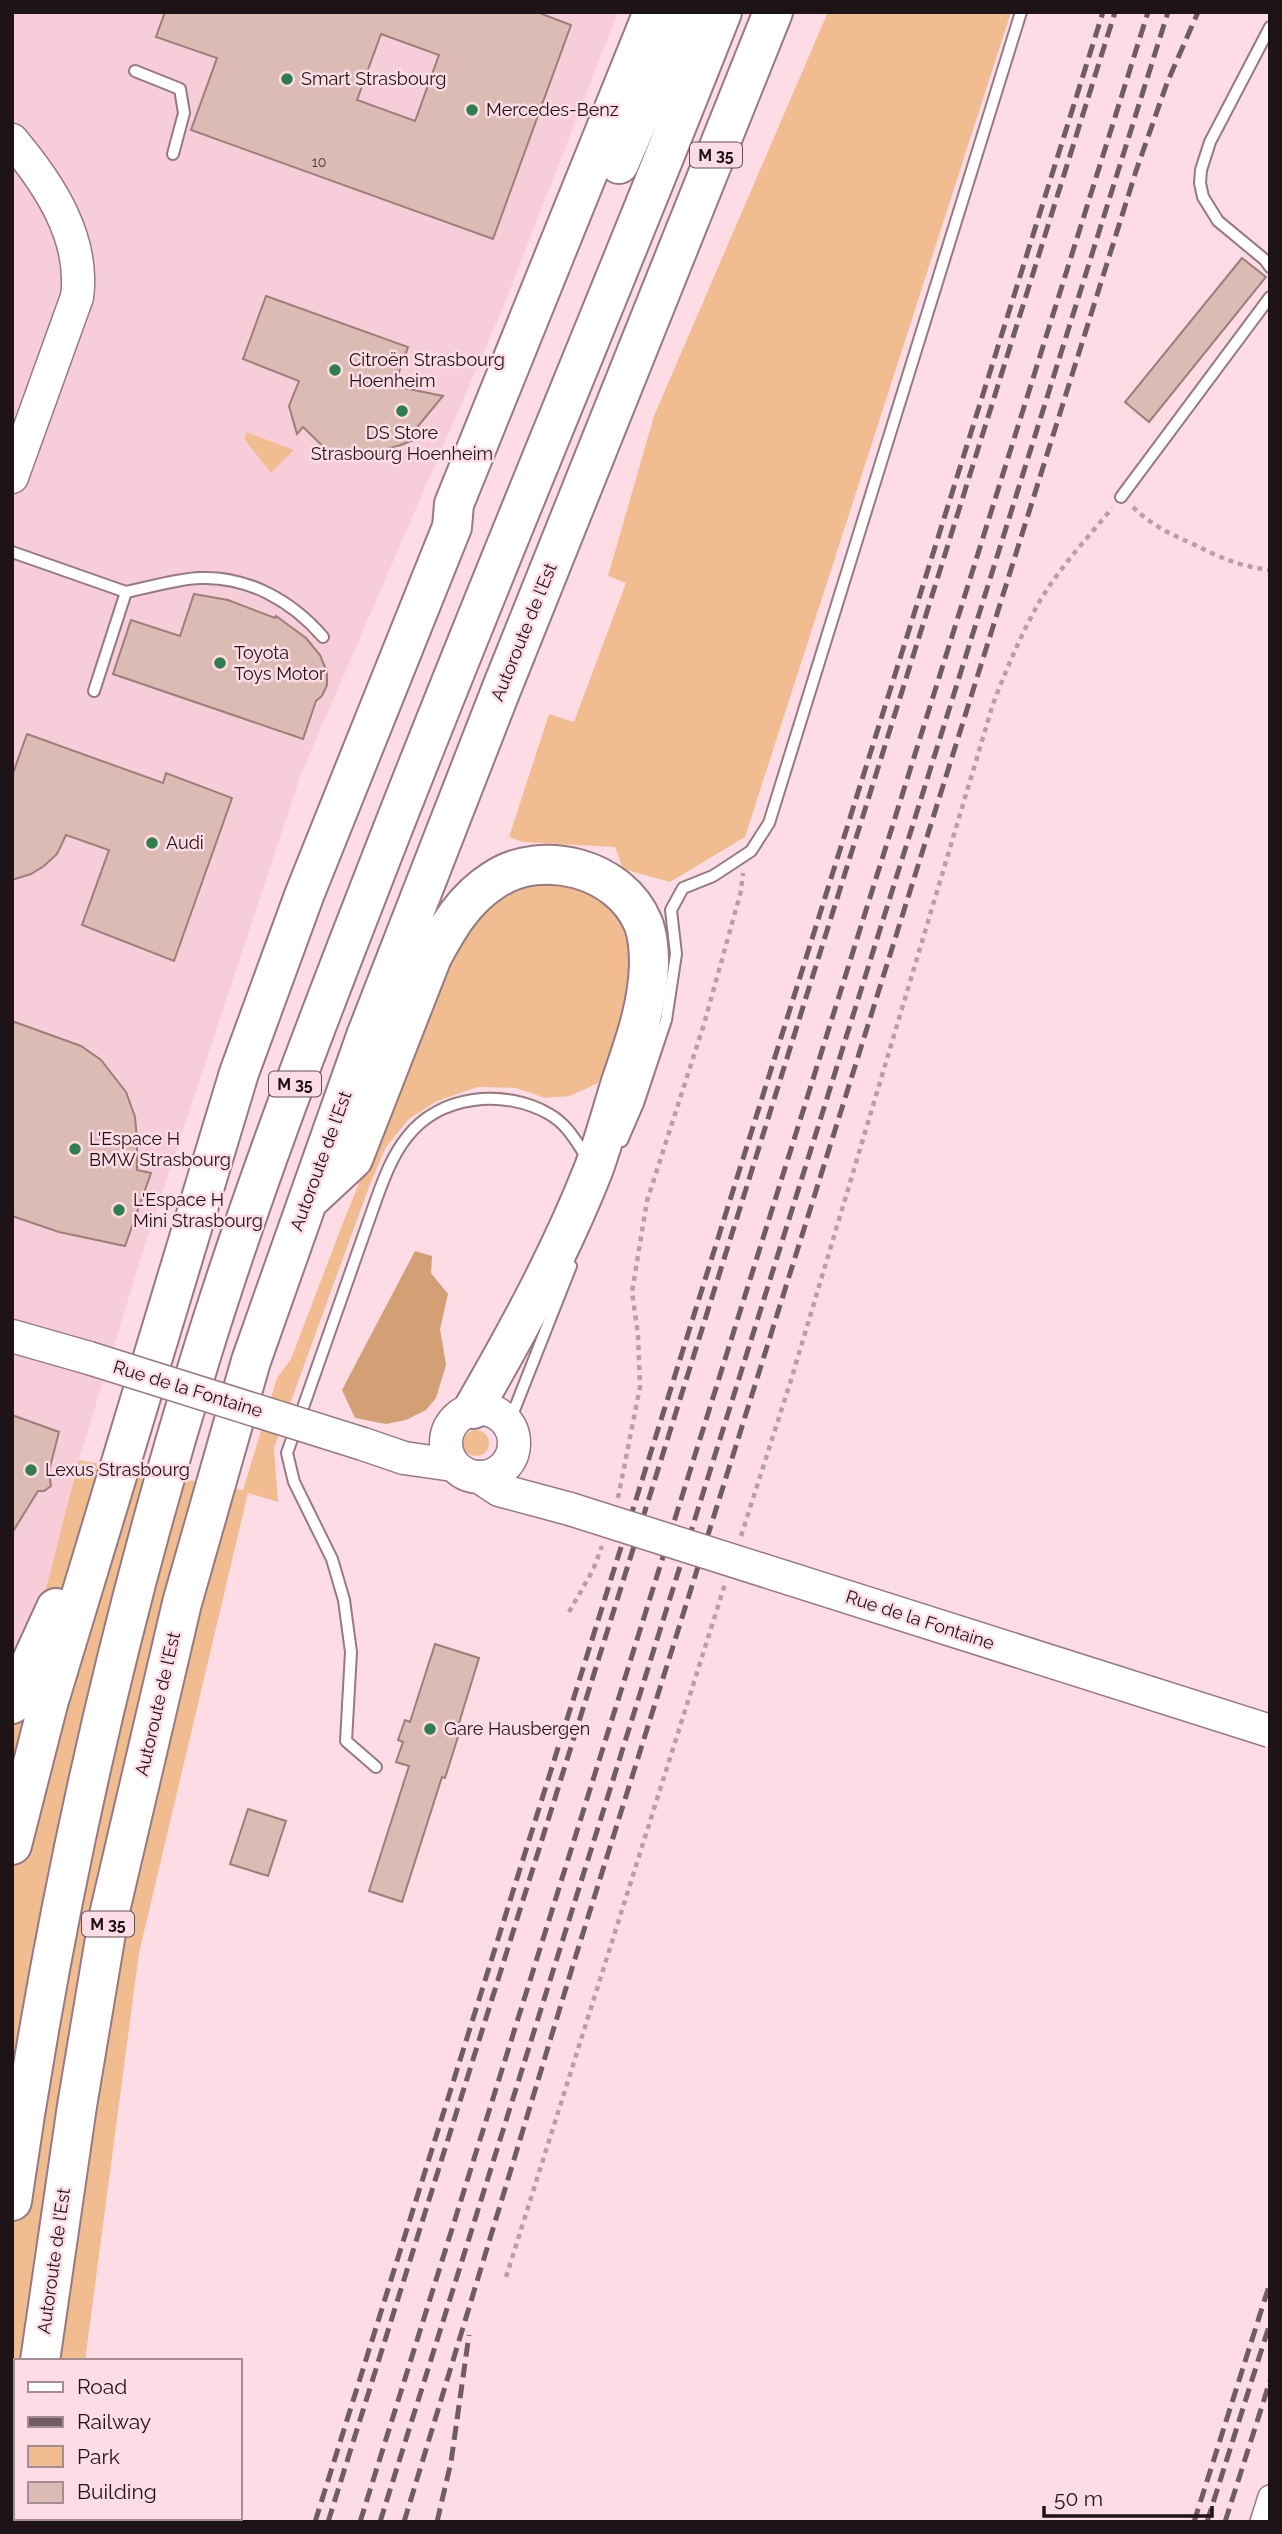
<svg xmlns="http://www.w3.org/2000/svg" width="1282" height="2534" font-family="Raleway,sans-serif">
	<style>
		.built { fill: #f7cdd9 }
		.green { fill: #f1bd90 }
		.forest { fill: #d2a074 }
		.building { fill: #dcbbb4; stroke: #9d7e78; stroke-width: 2; fill-rule: evenodd }
		.lines { fill: none; stroke-linecap: round; stroke-linejoin: round }
		.lane-casing { stroke: #977981; stroke-width: 14 }
		.street-casing { stroke: #977981; stroke-width: 26 }
		.secondary-casing { stroke: #977981; stroke-width: 35 }
		.highway-casing { stroke: #977981; stroke-width: 42 }
		.path { stroke: #b99ea5; stroke-width: 4.5; stroke-dasharray: 5 5; stroke-linecap: butt }
		.lane { stroke: #fff; stroke-width: 10 }
		.street { stroke: #fff; stroke-width: 23 }
		.secondary { stroke: #fff; stroke-width: 32 }
		.highway { stroke: #fff; stroke-width: 38 }
		.rail { stroke: #705c61; stroke-width: 5; stroke-dasharray: 14 7; stroke-linecap: butt }
		.secondary-bridge-casing { stroke: #977981; stroke-width: 35; stroke-linecap: butt }
		.secondary-bridge { stroke: #fff; stroke-width: 32 }
		.poi-dot { fill: #2e7e4f; stroke: #fedce5; stroke-width: 2.5 }
		.labels { text-anchor: middle; stroke-width: 5; stroke-linejoin: round; paint-order: stroke }
		.number-label { font-size: 14px; fill: #4e3d3e }
		.shield { fill: #fedce5; stroke: #614f54; stroke-width: 2 }
		.shield-label { font-size: 16px; font-weight: bold; fill: #1e1316 }
		.poi-label { font-size: 18px; fill: #1e1316; stroke: #fedce5; text-anchor: start }
		.street-label { font-size: 18px; fill: #1e1316; stroke: #fedce5 }
	</style>
	<rect width="100%" height="100%" fill="#fedce5"/>
	<path class="built" d="M 12,12 L 618,12 L 502,310 L 301,774 L 141,1257 L 79,1460 L 12,1720 Z"/>
	<path class="green" d="M 828,12 L 1011,12 L 745,837 L 670,882 L 623,869 L 615,847 L 523,842 L 509,837 L 549,714 L 574,722 L 626,583 L 608,576 L 654,416 Z
		M 246,432 L 294,450 L 271,473 L 245,440 Z
		M 554,882 L 592,890 L 619,912 L 637,951 L 614,1051 L 598,1083 L 570,1096 L 545,1098 L 516,1088 L 478,1087 L 437,1101 L 409,1119 L 386,1147 L 370,1184 L 274,1448 L 278,1502 L 248,1493 L 139,1953 L 85,2361 L 16,2361 L 16,2518 L 66,2518 L 65,2522 L 12,2522 L 12,1720 L 79,1460 L 243,1490 L 277,1378 L 291,1359 L 341,1228 L 445,969 L 470,927 L 494,905 L 522,887 Z
		M463 1443a13 13 0 1 1 26 0a13 13 0 1 1-26 0Z"/>
	<path class="forest" d="M 415,1251 L 432,1256 L 431,1273 L 448,1294 L 440,1329 L 446,1365 L 436,1398 L 426,1410 L 406,1420 L 386,1424 L 355,1418 L 342,1390 Z"/>
	<path class="building" d="M 165,12 L 537,12 L 571,25 L 493,239 L 191,130 L 217,58 L 156,37 ZM 381,34 L 439,55 L 415,121 L 357,100 Z
		M 1242,258 L 1266,277 L 1149,422 L 1125,402 Z
		M 266,296 L 408,347 L 394,386 L 443,396 L 414,431 L 423,436 L 401,445 L 379,451 L 380,459 L 338,451 L 335,458 L 303,427 L 297,434 L 289,406 L 299,381 L 243,359 Z
		M 194,594 L 228,600 L 275,618 L 276,616 L 306,638 L 320,655 L 327,672 L 327,685 L 322,696 L 316,701 L 303,739 L 113,674 L 131,620 L 180,636 Z
		M 27,734 L 163,783 L 166,773 L 232,798 L 174,961 L 82,925 L 109,850 L 66,835 L 57,854 L 44,866 L 31,874 L 12,880 L 12,776 Z
		M 12,1021 L 81,1046 L 101,1060 L 126,1092 L 135,1117 L 137,1139 L 137,1170 L 151,1173 L 125,1246 L 59,1232 L 12,1216 Z
		M 12,1415 L 59,1432 L 49,1471 L 51,1486 L 44,1491 L 38,1491 L 12,1533 Z
		M 435,1644 L 479,1658 L 455,1736 L 458,1737 L 445,1778 L 442,1777 L 402,1902 L 369,1891 L 409,1766 L 396,1762 L 403,1742 L 398,1740 L 405,1720 L 410,1722 Z
		M 248,1809 L 286,1821 L 268,1876 L 230,1864 Z"/>
	<g class="lines">
		<defs>
			<path id="lane" d="M 1270,27 L 1210,142 L 1201,170 L 1200,183 L 1203,197 L 1218,221 L 1265,260 L 1270,267
				M 135,71 L 180,89 L 184,113 L 173,154
				M 1121,497 L 1270,297
				M 12,552 L 126,592 L 94,691
				M 126,592 C 150,587 176,579 200,578 C 248,576 292,601 323,637
				M 622,1141 L 638,1104 L 666,1020 L 676,954 L 671,910 L 683,888 L 713,876 L 751,851 L 769,823 L 1021,12
				M 509,1423 L 571,1266
				M 376,1767 L 346,1741 L 351,1652 L 344,1600 L 332,1559 L 294,1482 L 287,1453 L 376,1200 C 384,1178 392,1156 407,1137 C 439,1095 504,1088 549,1114 C 567,1124 576,1141 587,1158"/>
			<path id="street" d="M 1262,2522 L 1270,2497"/>
			<path id="secondary" d="M 12,140 C 49,184 85,238 77,297 L 12,477
				M 12,1336 L 89,1358
				M446 1443a34 34 0 1 1 68 0a34 34 0 1 1-68 0Z
				M 363,1444 L 404,1458 L 453,1465
				M 481,1478 L 499,1490 L 570,1509"/>
			<path id="highway" d="M 619,164 L 685,12
				M 311,1198 L 353,1159 L 432,957 C 448,927 464,899 494,880 C 542,848 620,868 643,923 C 648,935 649,951 649,964 C 648,1006 634,1044 621,1082 C 612,1111 604,1140 594,1168 C 561,1252 518,1331 473,1409
				M 12,1704 L 56,1608
				M 12,1845 L 48,1704 L 239,1073 L 305,893 L 452,527 L 454,504 L 653,12
				M 12,2201 C 53,1914 116,1629 202,1353 C 250,1198 308,1046 367,895 C 481,599 606,307 722,12
				M 40,2361 L 77,2106 L 109,1915 L 182,1603 L 251,1361 L 366,1036 L 501,690 L 773,12
				M 17,2522 L 17,2518"/>
		</defs>
		<use href="#lane" class="lane-casing"/>
		<use href="#street" class="street-casing"/>
		<use href="#secondary" class="secondary-casing"/>
		<use href="#highway" class="highway-casing"/>
		<path class="path" d="M 1133,507 C 1151,525 1170,534 1193,544 C 1221,558 1238,566 1270,570
			M 618,1498 L 640,1387 L 638,1335 L 632,1292 L 647,1201 L 704,1024 L 741,891 L 743,873
			M 741,1536 L 791,1380 L 993,704 C 1006,670 1020,637 1037,606 C 1057,570 1087,539 1112,508
			M 569,1612 L 593,1570 L 602,1546
			M 506,2277 L 725,1584"/>
		<use href="#lane" class="lane"/>
		<use href="#street" class="street"/>
		<use href="#secondary" class="secondary"/>
		<use href="#highway" class="highway"/>
		<path class="rail" d="M 315,2522 L 1103,12
			M 328,2522 L 1115,12
			M 360,2522 L 1148,12
			M 380,2522 L 1168,12
			M 404,2522 L 573,1965 L 1136,171 L 1167,83 L 1198,12
			M 437,2522 L 451,2462 L 469,2335
			M 1194,2522 L 1270,2283
			M 1207,2522 L 1270,2323
			M 1225,2522 L 1270,2381"/>
		<defs>
			<path id="secondary-bridge" d="M 89,1358 L 363,1444
				M 570,1509 L 1270,1731"/>
		</defs>
		<use href="#secondary-bridge" class="secondary-bridge-casing"/>
		<use href="#secondary-bridge" class="secondary-bridge"/>
	</g>
	<g class="poi-dot">
		<circle cx="287" cy="79" r="7"/>
		<circle cx="472" cy="110" r="7"/>
		<circle cx="335" cy="370" r="7"/>
		<circle cx="402" cy="411" r="7"/>
		<circle cx="220" cy="663" r="7"/>
		<circle cx="152" cy="843" r="7"/>
		<circle cx="75" cy="1149" r="7"/>
		<circle cx="119" cy="1210" r="7"/>
		<circle cx="31" cy="1470" r="7"/>
		<circle cx="430" cy="1729" r="7"/>
	</g>
	<g class="labels">
		<g class="number-label">
			<text x="319" y="167">10</text>
		</g>
		<g class="shield">
			<rect x="690" y="142.5" width="52" height="25" rx="5"/>
			<rect x="269" y="1071.5" width="52" height="25" rx="5"/>
			<rect x="82" y="1911.5" width="52" height="25" rx="5"/>
		</g>
		<g class="shield-label">
			<text x="716" y="161">M 35</text>
			<text x="295" y="1090">M 35</text>
			<text x="108" y="1930">M 35</text>
		</g>
		<g class="poi-label">
			<text x="301" y="85">Smart Strasbourg</text>
			<text x="486" y="116">Mercedes-Benz</text>
			<text x="349" y="366">Citroën Strasbourg<tspan x="349" dy="21">Hoenheim</tspan></text>
			<text x="402" y="439" text-anchor="middle">DS Store<tspan x="402" dy="21">Strasbourg Hoenheim</tspan></text>
			<text x="234" y="659">Toyota<tspan x="234" dy="21">Toys Motor</tspan></text>
			<text x="166" y="849">Audi</text>
			<text x="89" y="1145">L'Espace H<tspan x="89" dy="21">BMW Strasbourg</tspan></text>
			<text x="133" y="1206">L'Espace H<tspan x="133" dy="21">Mini Strasbourg</tspan></text>
			<text x="45" y="1476">Lexus Strasbourg</text>
			<text x="444" y="1735">Gare Hausbergen</text>
		</g>
		<g class="street-label">
			<text transform="translate(524 632) rotate(-68)" y="6">Autoroute de l’Est</text>
			<text transform="translate(321 1161) rotate(-70)" y="6">Autoroute de l’Est</text>
			<text transform="translate(188 1389) rotate(17)" y="6">Rue de la Fontaine</text>
			<text transform="translate(920 1620) rotate(18)" y="6">Rue de la Fontaine</text>
			<text transform="translate(158 1704) rotate(-77)" y="6">Autoroute de l’Est</text>
			<text transform="translate(54 2261) rotate(-82)" y="6">Autoroute de l’Est</text>
		</g>
	</g>
	<rect width="1282" height="2534" fill="none" stroke="#1e1316" stroke-width="28"/>
	<rect x="14" y="2359" width="228" height="161" fill="#fedce5" stroke="#a48c92" stroke-width="2"/>
	<rect x="28" y="2382" width="35" height="10" fill="#ffffff" stroke="#a48c92" stroke-width="2"/>
	<text x="77" y="2394" font-size="21" fill="#1e1316">Road</text>
	<rect x="28" y="2417" width="35" height="10" fill="#705c61" stroke="#a48c92" stroke-width="2"/>
	<text x="77" y="2429" font-size="21" fill="#1e1316">Railway</text>
	<rect x="28" y="2446" width="35" height="21" fill="#f1bd90" stroke="#a48c92" stroke-width="2"/>
	<text x="77" y="2464" font-size="21" fill="#1e1316">Park</text>
	<rect x="28" y="2482" width="35" height="21" fill="#dcbbb4" stroke="#a48c92" stroke-width="2"/>
	<text x="77" y="2499" font-size="21" fill="#1e1316">Building</text>
	<path d="M1044 2506v10h168v-10" fill="none" stroke="#1e1316" stroke-width="3.5"/>
	<text x="1054" y="2506" font-size="21" fill="#1e1316" stroke="#fedce5" stroke-width="5" paint-order="stroke">50 m</text>
</svg>
